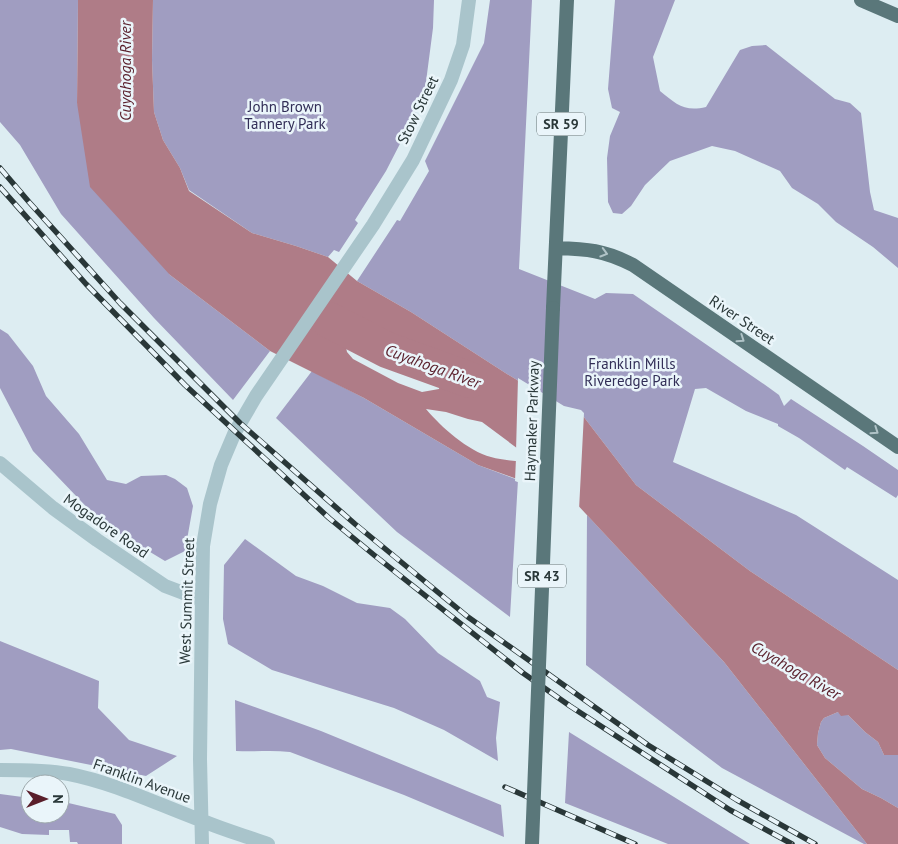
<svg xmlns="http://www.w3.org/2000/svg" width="898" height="844" font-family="'PT Sans',sans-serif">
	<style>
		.green { fill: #a09dc1 }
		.water { fill: #af7c87; fill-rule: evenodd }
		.pier { fill: #ddedf2 }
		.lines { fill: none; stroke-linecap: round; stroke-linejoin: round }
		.river { stroke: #af7c87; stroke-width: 36 }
		.minor { stroke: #a9c4cb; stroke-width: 14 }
		.tertiary { stroke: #a9c4cb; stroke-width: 14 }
		.primary { stroke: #5a777a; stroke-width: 14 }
		.rail-casing { stroke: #293738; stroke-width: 5.5 }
		.rail { stroke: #eaf5fa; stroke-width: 4; stroke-dasharray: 11; stroke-linecap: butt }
		.primary-bridge { stroke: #5a777a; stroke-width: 14 }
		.oneway { stroke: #b0c3c7 }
		.labels { text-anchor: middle; stroke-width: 5; stroke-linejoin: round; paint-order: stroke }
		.shield { fill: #eaf5fa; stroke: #637072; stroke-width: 1 }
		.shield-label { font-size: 14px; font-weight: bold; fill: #293738 }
		.park-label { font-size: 15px; fill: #312d56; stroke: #eaf5fa }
		.street-label { font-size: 15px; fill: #293738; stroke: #eaf5fa }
		.water-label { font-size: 16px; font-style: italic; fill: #591e2a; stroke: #eaf5fa }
	</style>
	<rect width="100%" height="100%" fill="#ddedf2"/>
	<path class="green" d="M 0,0 L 78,0 L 77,103 L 170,275 L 270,351 L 233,400 L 154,318 L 61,214 L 20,145 L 0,122 Z
		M 153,0 L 434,0 L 433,28 L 424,97 L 386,171 L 355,220 L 358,223 L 339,252 L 334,250 L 328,257 L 296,246 L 252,233 L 189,190 L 180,168 L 163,140 L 154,112 L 152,60 Z
		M 490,0 L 532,0 L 519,269 L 595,299 L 606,293 L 633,294 L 768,387 L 779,395 L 784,406 L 791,399 L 863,446 L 898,470 L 898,495 L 896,498 L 847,467 L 845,470 L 799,438 L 778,426 L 778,424 L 746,411 L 706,388 L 695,389 L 673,462 L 796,515 L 898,580 L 898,670 L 750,571 L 636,485 L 580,412 L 563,408 L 507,374 L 411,312 L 357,281 L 397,220 L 400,221 L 429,171 L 425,161 L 484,43 Z
		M 615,0 L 675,0 L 653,57 L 660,91 C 676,104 684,112 706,107 L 740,50 L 752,46 L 766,45 L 835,99 L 850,103 L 861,113 L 870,192 L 874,210 L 898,218 L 898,268 L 873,247 L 836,222 L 818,204 L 792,188 L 780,171 L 735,151 L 712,146 L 670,161 L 645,185 L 631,206 L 622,214 L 613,213 L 608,202 L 607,158 L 610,136 L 620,112 L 612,108 L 608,89 Z
		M 0,329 L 8,334 L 33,366 L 46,396 L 79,434 L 107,480 L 126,484 L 141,476 L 166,475 L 175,479 L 187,488 L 193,506 L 185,551 L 165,561 L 102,523 L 33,451 L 0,388 Z
		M 312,371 L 364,398 L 478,465 L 518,480 L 510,617 L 397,532 L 276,418 Z
		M 587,515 L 724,662 L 867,844 L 864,844 L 722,768 L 586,665 Z
		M 245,539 L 296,576 L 323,586 L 357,603 L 390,608 L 405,619 L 438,653 L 480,681 L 487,697 L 500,702 L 496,738 L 498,761 L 444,730 L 394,708 L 272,670 L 228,644 L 223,619 L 224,565 Z
		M 0,641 L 99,681 L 98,708 L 129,740 L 177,756 L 146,776 L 11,749 L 0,750 Z
		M 235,700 L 321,731 L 501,805 L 504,837 L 404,795 L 290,752 C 272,750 254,752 236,751 Z
		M 838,712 L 848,715 L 865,732 L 878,742 L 884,755 L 898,755 L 898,808 L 881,798 L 862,789 L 825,758 L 817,745 L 818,733 L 821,722 L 824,718 Z
		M 569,732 L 750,844 L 668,844 L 565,803 Z
		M 0,794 L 30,798 L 30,814 L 60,814 L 60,801 L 115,814 L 122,825 L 122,844 L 78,844 L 77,842 L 70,842 L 69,830 L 49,830 L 49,835 L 22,834 L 0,827 Z"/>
	<path class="water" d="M 78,0 L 153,0 L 152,60 L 154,112 L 163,140 L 180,168 L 189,191 L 252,233 L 296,246 L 328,257 L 357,281 L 411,312 L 507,374 L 563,408 L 580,412 L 636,485 L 750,571 L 898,670 L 898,755 L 884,755 L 878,742 L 865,732 L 848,715 L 841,716 L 838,712 L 824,718 L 821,722 L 818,733 L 817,745 L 825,758 L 862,789 L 881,798 L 898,808 L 898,844 L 867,844 L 724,662 L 572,499 L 478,465 L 364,398 L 270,351 L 170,275 L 90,187 L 77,103 ZM 344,338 C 368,341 396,346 417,358 C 426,364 434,373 441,380 L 439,389 L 422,392 L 398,383 L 353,359 L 347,352 ZM 426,409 L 446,412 L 468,419 L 482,422 L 537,463 C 522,461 505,461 491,457 C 468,451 441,427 426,409 Z"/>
	<path class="pier" d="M 518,378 L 564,406 L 581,410 L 584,413 L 579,510 L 571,502 L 515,481 L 516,458 L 528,459 L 516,451 Z"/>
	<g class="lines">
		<path class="river" d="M 329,320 L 387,350 L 470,380"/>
		<path class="minor" d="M 202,600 L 203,546 L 210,504 L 221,465 L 235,432 L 256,396 L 373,225 L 413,160 L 451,80 L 463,45 L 469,0"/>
		<path class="tertiary" d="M 0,463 L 53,508 L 97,540 L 165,586 L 202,600 L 200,759 L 202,844
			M 0,770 C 23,770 47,770 69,774 C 115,783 159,805 203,821 C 224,830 246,836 268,844"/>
		<path class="primary" d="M 861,0 L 898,16
			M 556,248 C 587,249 604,250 633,265 L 898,447
			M 553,308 L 567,0"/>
		<defs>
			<path id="rail" d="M 0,168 L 29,202 L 120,303 L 240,423 L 355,524 L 468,617 L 648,745 L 737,800 L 815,844
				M 0,187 L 86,284 L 185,385 L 329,518 L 374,555 L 523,673 L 570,706 L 730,810 L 792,844
				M 505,787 L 635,844"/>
		</defs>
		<use href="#rail" class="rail-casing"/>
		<use href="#rail" class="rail"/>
		<path class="primary-bridge" d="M 532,844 L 553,308"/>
	</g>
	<defs><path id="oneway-chevron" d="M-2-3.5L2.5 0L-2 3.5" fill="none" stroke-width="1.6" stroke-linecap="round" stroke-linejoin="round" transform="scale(1.25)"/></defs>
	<g class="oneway">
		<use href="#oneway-chevron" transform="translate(604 253) rotate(16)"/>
		<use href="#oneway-chevron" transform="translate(741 339) rotate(34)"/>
		<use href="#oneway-chevron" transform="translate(875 431) rotate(34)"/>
	</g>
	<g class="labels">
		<g class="shield">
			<rect x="537" y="112.5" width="48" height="23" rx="4"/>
			<rect x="518" y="564.5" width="48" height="23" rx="4"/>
		</g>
		<g class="shield-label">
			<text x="561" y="129">SR 59</text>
			<text x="542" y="581">SR 43</text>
		</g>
		<g class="park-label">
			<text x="285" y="112">John Brown<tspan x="285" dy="17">Tannery Park</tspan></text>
			<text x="632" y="369">Franklin Mills<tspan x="632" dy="17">Riveredge Park</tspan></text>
		</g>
		<g class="street-label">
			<text transform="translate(418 110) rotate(-64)" y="5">Stow Street</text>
			<text transform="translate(742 320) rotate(34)" y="5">River Street</text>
			<text transform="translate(532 421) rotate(-88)" y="5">Haymaker Parkway</text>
			<text transform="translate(106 526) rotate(35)" y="5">Mogadore Road</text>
			<text transform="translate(187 601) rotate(-88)" y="5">West Summit Street</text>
			<text transform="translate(142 781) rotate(20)" y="5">Franklin Avenue</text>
		</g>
		<g class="water-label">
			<text transform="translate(125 71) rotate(-90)" y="6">Cuyahoga River</text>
			<text transform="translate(433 366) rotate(20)" y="6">Cuyahoga River</text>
			<text transform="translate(796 670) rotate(30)" y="6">Cuyahoga River</text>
		</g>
	</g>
	<g transform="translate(45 799) rotate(90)"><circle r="24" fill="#eaf5fa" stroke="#9da9ac"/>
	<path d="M0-4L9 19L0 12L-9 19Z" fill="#591e2a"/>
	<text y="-8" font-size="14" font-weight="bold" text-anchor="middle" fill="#293738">N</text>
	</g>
</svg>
